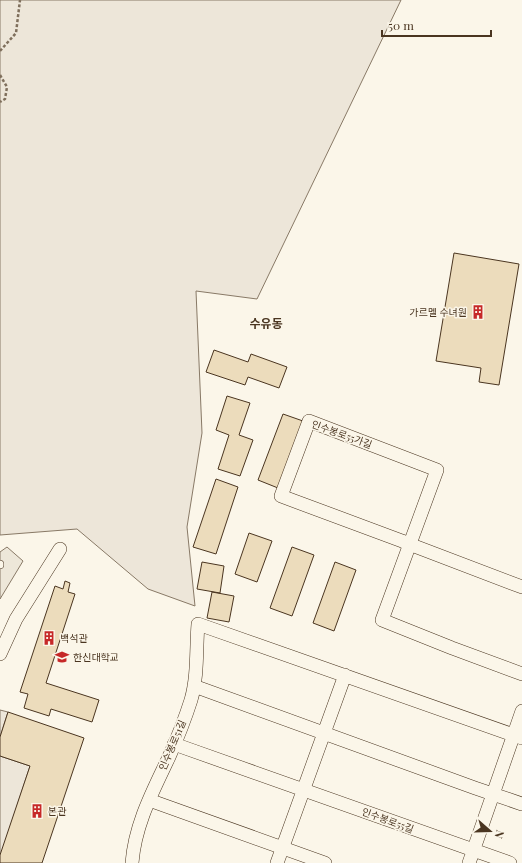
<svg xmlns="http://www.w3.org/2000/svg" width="522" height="863" font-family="'Playfair Display','Noto Sans KR',serif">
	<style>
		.green { fill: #ede6d9; stroke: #887966 }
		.parking { fill: #ede7d9; stroke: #887966 }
		.building { fill: #ecdcbc; stroke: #4a3520 }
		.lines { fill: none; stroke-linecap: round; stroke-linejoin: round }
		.service-casing { stroke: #4a3520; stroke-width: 8 }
		.minor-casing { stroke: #4a3520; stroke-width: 14 }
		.path { stroke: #7f6f5c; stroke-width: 2.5; stroke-dasharray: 3 2; stroke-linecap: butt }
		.service { stroke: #fbf6e9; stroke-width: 7 }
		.minor { stroke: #fbf6e9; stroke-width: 13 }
		.labels { text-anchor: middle; stroke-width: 3; stroke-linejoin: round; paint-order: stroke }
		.poi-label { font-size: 10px; fill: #4a3520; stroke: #fbf6e9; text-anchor: start }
		.street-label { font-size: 10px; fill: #4a3520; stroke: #fbf6e9 }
		.quarter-label { font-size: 12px; font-weight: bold; fill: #4a3520; stroke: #fbf6e9 }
	</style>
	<rect width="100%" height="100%" fill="#fbf6e9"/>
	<path class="green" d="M 0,0 L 401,0 L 257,299 L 196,291 L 202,433 L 187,527 L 195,606 L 148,589 L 77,529 L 0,535 Z
		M 0,710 L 8,712 L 0,737 Z
		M 0,756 L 30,766 L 1,855 L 0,855 Z"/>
	<path class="parking" d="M 7,547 L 23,561 L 0,599 L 0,552 Z"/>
	<path class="building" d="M 454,253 L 519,264 L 499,385 L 479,382 L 481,368 L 436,361 Z
		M 214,350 L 248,362 L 251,354 L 287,367 L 279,388 L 248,377 L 245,385 L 206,372 Z
		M 227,396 L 250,403 L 239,435 L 253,440 L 240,476 L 218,469 L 229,435 L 216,430 Z
		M 283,414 L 303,421 L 278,488 L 258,480 Z
		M 216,479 L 238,487 L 216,554 L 193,547 Z
		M 249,533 L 272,541 L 257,582 L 235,574 Z
		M 292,547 L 314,555 L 292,616 L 270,608 Z
		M 202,562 L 224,566 L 220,593 L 197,589 Z
		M 335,562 L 356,570 L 334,631 L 313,623 Z
		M 65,581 L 70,583 L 68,592 L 75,594 L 46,683 L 99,700 L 92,722 L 51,709 L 49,716 L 24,708 L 28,694 L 20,692 L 55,586 L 63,589 Z
		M 212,592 L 234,596 L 229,622 L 207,618 Z
		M 8,712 L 84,738 L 42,863 L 0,863 L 0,855 L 30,766 L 0,756 L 0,737 Z"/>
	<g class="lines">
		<defs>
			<path id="service" d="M 0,565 L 0,564"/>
			<path id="minor" d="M 522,587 L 409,544 L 402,541 L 281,496 L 309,421 L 437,470 L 382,620 L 452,648 L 522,674
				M 0,654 L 16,619 L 60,549
				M 194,686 L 475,788 L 522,804
				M 174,744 L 510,863
				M 149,800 L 325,863
				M 132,863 C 135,824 153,791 169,757 C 177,739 185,719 191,700 C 198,676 196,649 198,624 L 522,738
				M 277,863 L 345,675
				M 469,863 L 522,711"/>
		</defs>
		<use href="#service" class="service-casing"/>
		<use href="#minor" class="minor-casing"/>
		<path class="path" d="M 0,51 L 16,33 L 20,0
			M 0,75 L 7,87 L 5,99 L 0,102"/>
		<use href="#service" class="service"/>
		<use href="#minor" class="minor"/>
	</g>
	<defs>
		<symbol id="building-bare" viewBox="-9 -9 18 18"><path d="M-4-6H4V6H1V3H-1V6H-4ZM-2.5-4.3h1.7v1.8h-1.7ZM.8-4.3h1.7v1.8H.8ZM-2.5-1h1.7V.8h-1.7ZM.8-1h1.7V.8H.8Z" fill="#c62828" stroke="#fbf6e9" stroke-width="2.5" paint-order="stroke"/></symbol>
		<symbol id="university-bare" viewBox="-9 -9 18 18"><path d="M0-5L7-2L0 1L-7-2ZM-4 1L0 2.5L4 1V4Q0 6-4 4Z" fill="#c62828" stroke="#fbf6e9" stroke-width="2.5" paint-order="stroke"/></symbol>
	</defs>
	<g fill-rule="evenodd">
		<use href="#building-bare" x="468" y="302" width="20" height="20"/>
		<use href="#building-bare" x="39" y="628" width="20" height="20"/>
		<use href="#university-bare" x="52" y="647" width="20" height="20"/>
		<use href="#building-bare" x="27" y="801" width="20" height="20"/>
	</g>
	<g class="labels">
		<g class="poi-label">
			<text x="467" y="316" text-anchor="end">가르멜 수녀원</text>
			<text x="60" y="642">백석관</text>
			<text x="73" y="661">한신대학교</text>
			<text x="48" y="815">본관</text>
		</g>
		<g class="street-label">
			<text transform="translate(342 434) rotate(20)" y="4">인수봉로55가길</text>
			<text transform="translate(172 745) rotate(-67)" y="4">인수봉로51길</text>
			<text transform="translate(388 820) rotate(20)" y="4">인수봉로55길</text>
		</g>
		<g class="quarter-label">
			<text x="266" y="328">수유동</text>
		</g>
	</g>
	<g transform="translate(490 831) rotate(110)" stroke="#fbf6e9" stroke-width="3" paint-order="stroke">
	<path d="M0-3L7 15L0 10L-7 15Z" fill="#4a3520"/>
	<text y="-6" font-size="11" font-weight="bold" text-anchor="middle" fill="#4a3520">N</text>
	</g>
	<path d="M382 30v6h109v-6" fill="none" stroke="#4a3520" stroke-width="2"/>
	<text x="388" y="30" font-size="12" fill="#4a3520" stroke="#fbf6e9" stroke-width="3" paint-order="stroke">50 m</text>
</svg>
